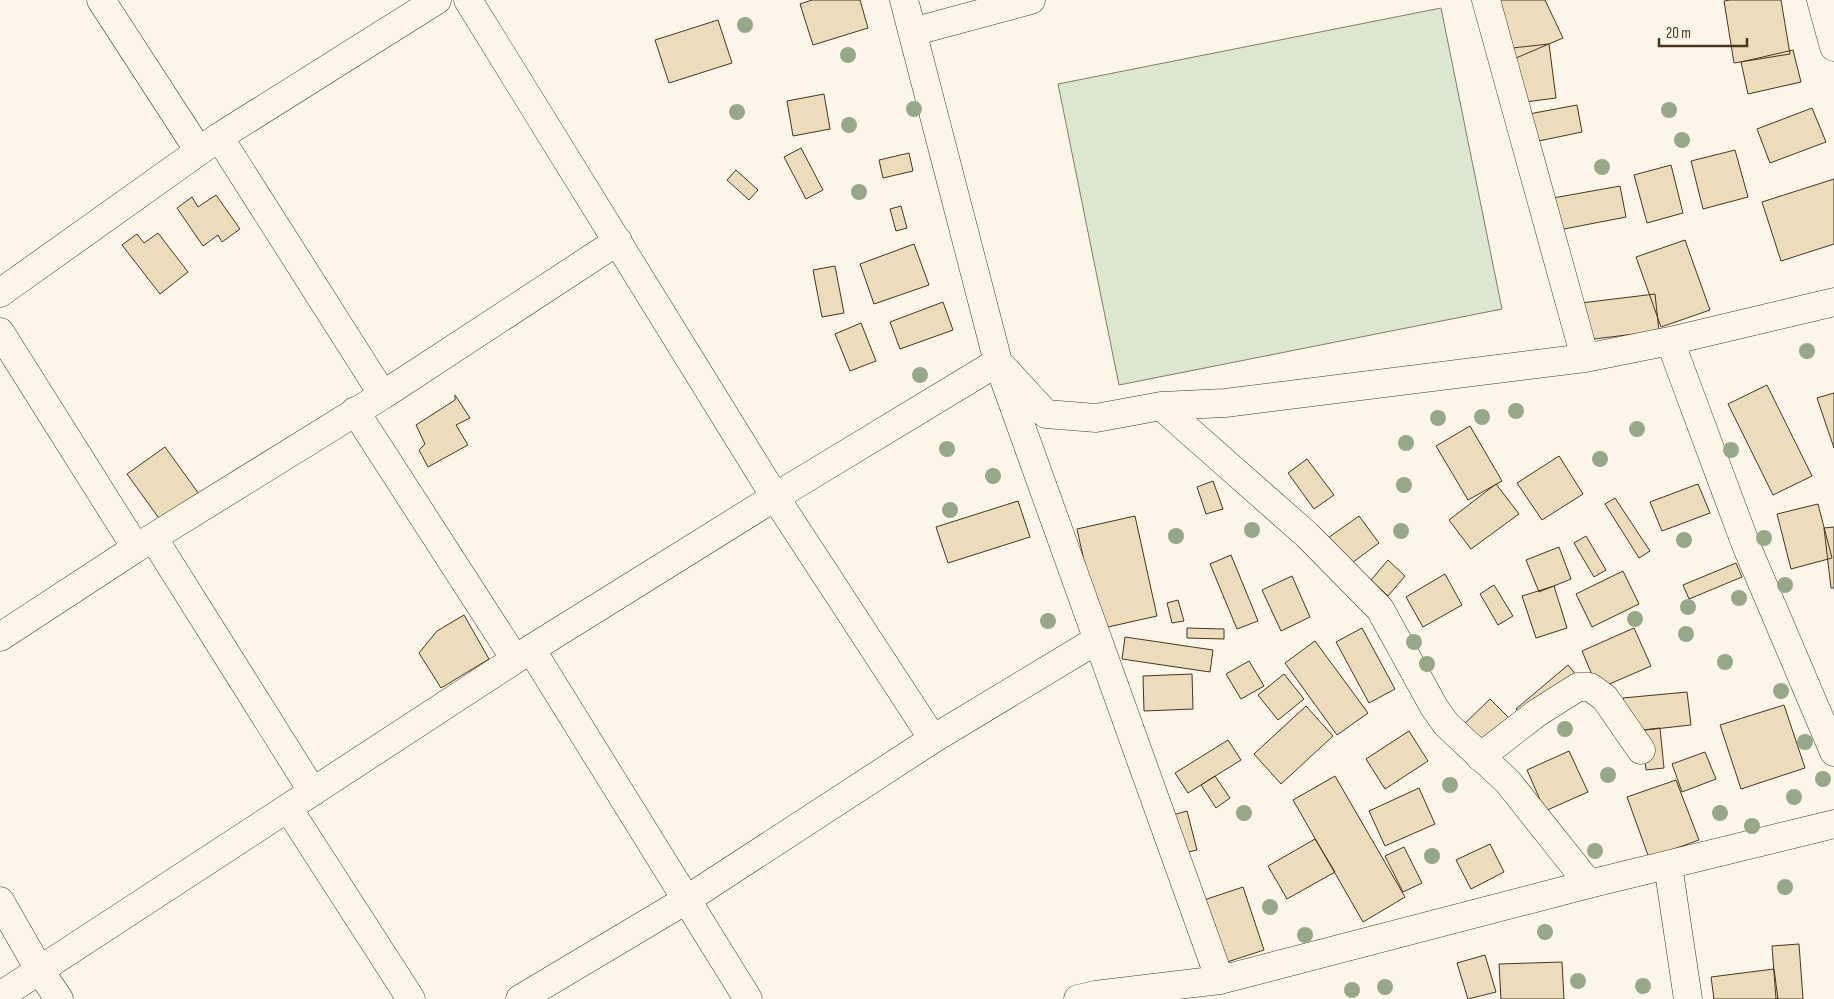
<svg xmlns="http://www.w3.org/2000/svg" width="1834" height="999" font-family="'Sofia Sans Condensed',sans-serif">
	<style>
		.green { fill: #dce7d0; stroke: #887966 }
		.building { fill: #ecdcbc; stroke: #4a3520 }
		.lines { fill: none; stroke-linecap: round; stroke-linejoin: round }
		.minor-casing { stroke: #4a3520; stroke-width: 29 }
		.minor { stroke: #fbf6e9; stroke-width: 28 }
		.tree { fill: #96a887 }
	</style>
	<rect width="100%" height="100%" fill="#fbf6e9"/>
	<path class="green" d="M 1441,8 L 1502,309 L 1119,385 L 1058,84 Z"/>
	<path class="building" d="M 812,0 L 860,0 L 868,28 L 813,45 L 800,4 Z
		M 1490,0 L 1545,0 L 1563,38 L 1516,58 Z
		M 1730,0 L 1781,0 L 1790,54 L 1734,63 L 1724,1 Z
		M 718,20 L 732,63 L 669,83 L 655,40 Z
		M 1549,44 L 1556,98 L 1510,104 L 1503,49 Z
		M 1793,50 L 1801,82 L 1748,94 L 1741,62 Z
		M 824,94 L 830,129 L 793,136 L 787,101 Z
		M 1577,105 L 1582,132 L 1534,142 L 1529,114 Z
		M 1812,108 L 1826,142 L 1770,163 L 1757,129 Z
		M 801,148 L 823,190 L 806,199 L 784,157 Z
		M 1735,150 L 1748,197 L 1703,209 L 1691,161 Z
		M 909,153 L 913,171 L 883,178 L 879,160 Z
		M 1671,165 L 1683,213 L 1647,223 L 1634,175 Z
		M 736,170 L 758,190 L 749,200 L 727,180 Z
		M 1834,179 L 1834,244 L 1781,261 L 1762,202 Z
		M 1620,186 L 1626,217 L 1559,230 L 1553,198 Z
		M 216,195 L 240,229 L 222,242 L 218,235 L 203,246 L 177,208 L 192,197 L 198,207 Z
		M 901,206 L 907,228 L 896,231 L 890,209 Z
		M 158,233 L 188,272 L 160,294 L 122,245 L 137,234 L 144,243 Z
		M 1685,240 L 1710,310 L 1661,327 L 1636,257 Z
		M 914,244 L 929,285 L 874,304 L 860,264 Z
		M 835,266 L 844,313 L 822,317 L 813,270 Z
		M 1655,294 L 1659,331 L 1586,340 L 1581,303 Z
		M 943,302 L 953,330 L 900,349 L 890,322 Z
		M 861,323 L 876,361 L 850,371 L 835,334 Z
		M 1767,385 L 1812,476 L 1773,495 L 1728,404 Z
		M 1834,393 L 1834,448 L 1817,398 Z
		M 455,395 L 470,418 L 456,425 L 468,445 L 428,467 L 419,450 L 425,444 L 416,425 L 455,400 Z
		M 1470,426 L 1502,481 L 1468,500 L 1436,446 Z
		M 165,447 L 199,494 L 161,521 L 127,474 Z
		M 1559,456 L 1583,494 L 1542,520 L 1517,483 Z
		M 1307,459 L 1334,495 L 1314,509 L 1288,473 Z
		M 1213,481 L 1223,509 L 1206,514 L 1197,487 Z
		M 1496,484 L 1519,514 L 1471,549 L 1449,520 Z
		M 1698,484 L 1710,513 L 1662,531 L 1650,502 Z
		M 1615,498 L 1650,551 L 1639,558 L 1605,504 Z
		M 1018,501 L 1030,537 L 948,563 L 936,527 Z
		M 1818,504 L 1832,558 L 1791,569 L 1777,514 Z
		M 1135,516 L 1157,616 L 1099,629 L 1077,529 Z
		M 1359,516 L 1379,543 L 1345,568 L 1325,540 Z
		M 1834,527 L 1834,588 L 1831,588 L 1824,528 Z
		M 1586,536 L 1606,570 L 1594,577 L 1574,543 Z
		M 1559,547 L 1571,579 L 1539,592 L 1526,560 Z
		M 1231,555 L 1258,621 L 1237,629 L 1210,564 Z
		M 1388,560 L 1405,576 L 1388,596 L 1371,580 Z
		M 1736,563 L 1742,577 L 1689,599 L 1683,585 Z
		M 1623,571 L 1639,604 L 1592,627 L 1576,594 Z
		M 1445,574 L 1462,605 L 1423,627 L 1406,597 Z
		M 1292,576 L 1310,617 L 1281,631 L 1262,590 Z
		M 1494,585 L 1513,616 L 1498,625 L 1480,594 Z
		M 1554,586 L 1567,628 L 1536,638 L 1522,596 Z
		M 1178,600 L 1184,621 L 1172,623 L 1167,603 Z
		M 464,615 L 489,659 L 441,688 L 419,653 L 437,631 Z
		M 1187,628 L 1224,629 L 1224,639 L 1187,638 Z
		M 1362,628 L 1395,689 L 1369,703 L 1336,642 Z
		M 1634,628 L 1651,666 L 1598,689 L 1582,651 Z
		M 1125,637 L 1213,650 L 1210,672 L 1122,659 Z
		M 1315,641 L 1368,713 L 1337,735 L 1285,663 Z
		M 1249,661 L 1264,686 L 1241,699 L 1226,674 Z
		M 1568,665 L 1577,676 L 1526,721 L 1516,709 Z
		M 1192,674 L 1193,709 L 1144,711 L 1143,676 Z
		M 1284,674 L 1304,699 L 1278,720 L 1258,695 Z
		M 1687,692 L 1691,725 L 1627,732 L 1623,698 Z
		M 1490,699 L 1517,726 L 1485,758 L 1458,730 Z
		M 1784,705 L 1805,768 L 1741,789 L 1720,725 Z
		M 1306,706 L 1333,736 L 1281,784 L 1254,754 Z
		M 1660,728 L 1664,768 L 1646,770 L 1642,730 Z
		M 1409,731 L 1428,761 L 1385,789 L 1366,759 Z
		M 1228,740 L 1241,760 L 1188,793 L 1175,773 Z
		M 1569,751 L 1588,792 L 1545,811 L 1527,770 Z
		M 1705,752 L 1716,779 L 1682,792 L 1672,764 Z
		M 1215,776 L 1230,798 L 1216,808 L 1201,785 Z
		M 1335,776 L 1405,897 L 1363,922 L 1293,800 Z
		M 1676,780 L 1699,840 L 1649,858 L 1627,797 Z
		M 1419,788 L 1435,824 L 1385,846 L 1369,811 Z
		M 1187,811 L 1197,850 L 1167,857 L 1158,819 Z
		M 1315,839 L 1335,872 L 1287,899 L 1268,866 Z
		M 1490,844 L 1504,872 L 1471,889 L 1456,860 Z
		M 1404,847 L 1422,883 L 1403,892 L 1385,856 Z
		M 1243,887 L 1264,950 L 1212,967 L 1192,904 Z
		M 1799,944 L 1803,999 L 1776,999 L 1772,946 Z
		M 1485,955 L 1496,992 L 1468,999 L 1457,963 Z
		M 1562,962 L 1564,999 L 1501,999 L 1499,964 Z
		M 1774,969 L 1778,999 L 1714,999 L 1711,977 Z"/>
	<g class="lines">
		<defs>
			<path id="minor" d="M 101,0 L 199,151
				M 468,0 L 775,497 L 933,739
				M 904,0 L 998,362 L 1220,980
				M 1486,0 L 1585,358
				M 1821,0 L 1834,47
				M 912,32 L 1031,0
				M 219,137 L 383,395
				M 0,293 L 219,137 L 437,0
				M 0,332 L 136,548
				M 1670,341 L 1746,545 L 1834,752
				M 1161,406 L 1307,535 L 1380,609 L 1434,707 L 1446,724 L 1508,782 L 1589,884
				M 355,411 L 515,659
				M 154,539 L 313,792
				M 0,637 L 136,548 L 383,395 L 618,241
				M 531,649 L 748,999
				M 1480,757 L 1537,713 L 1578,687 L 1590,687 L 1605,698 L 1641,750
				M 288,808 L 411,999
				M 1668,865 L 1688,999
				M 0,901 L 40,971 L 59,999
				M 0,996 L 531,649 L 775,497 L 998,362 L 1046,414 L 1096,418 L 1161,406 L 1225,403 L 1585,358 L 1670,341 L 1834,302
				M 520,999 L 686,900 L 933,739 L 1097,640
				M 1078,999 L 1095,995 L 1220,980 L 1589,884 L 1834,824"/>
		</defs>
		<use href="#minor" class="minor-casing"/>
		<use href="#minor" class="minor"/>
	</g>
	<g class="tree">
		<circle cx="745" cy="25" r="8"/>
		<circle cx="848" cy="55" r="8"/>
		<circle cx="914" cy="109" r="8"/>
		<circle cx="1669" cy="110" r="8"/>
		<circle cx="737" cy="112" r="8"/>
		<circle cx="849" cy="125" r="8"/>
		<circle cx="1682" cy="140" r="8"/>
		<circle cx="1602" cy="167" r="8"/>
		<circle cx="859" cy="192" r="8"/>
		<circle cx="1807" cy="351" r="8"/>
		<circle cx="920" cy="375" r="8"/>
		<circle cx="1516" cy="411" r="8"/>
		<circle cx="1482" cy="417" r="8"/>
		<circle cx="1438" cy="418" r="8"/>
		<circle cx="1637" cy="429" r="8"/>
		<circle cx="1406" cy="443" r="8"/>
		<circle cx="947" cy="449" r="8"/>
		<circle cx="1731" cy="450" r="8"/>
		<circle cx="1600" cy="459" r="8"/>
		<circle cx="993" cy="476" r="8"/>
		<circle cx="1404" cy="485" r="8"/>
		<circle cx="950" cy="510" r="8"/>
		<circle cx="1252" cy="530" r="8"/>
		<circle cx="1401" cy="531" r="8"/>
		<circle cx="1176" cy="536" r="8"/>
		<circle cx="1764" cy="538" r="8"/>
		<circle cx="1684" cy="540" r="8"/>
		<circle cx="1785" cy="585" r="8"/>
		<circle cx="1739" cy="598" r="8"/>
		<circle cx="1688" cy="607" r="8"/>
		<circle cx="1635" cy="619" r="8"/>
		<circle cx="1048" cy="621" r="8"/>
		<circle cx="1686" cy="634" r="8"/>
		<circle cx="1414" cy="642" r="8"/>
		<circle cx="1725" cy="662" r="8"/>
		<circle cx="1427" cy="664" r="8"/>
		<circle cx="1781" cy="691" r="8"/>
		<circle cx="1565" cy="729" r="8"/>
		<circle cx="1805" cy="742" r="8"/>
		<circle cx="1608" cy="775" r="8"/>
		<circle cx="1823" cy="779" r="8"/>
		<circle cx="1450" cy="785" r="8"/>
		<circle cx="1794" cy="797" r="8"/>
		<circle cx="1244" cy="813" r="8"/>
		<circle cx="1720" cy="813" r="8"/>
		<circle cx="1752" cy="826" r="8"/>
		<circle cx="1595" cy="851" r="8"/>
		<circle cx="1432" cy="856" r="8"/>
		<circle cx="1785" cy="887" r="8"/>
		<circle cx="1270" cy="907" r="8"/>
		<circle cx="1545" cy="932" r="8"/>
		<circle cx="1305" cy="935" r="8"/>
		<circle cx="1578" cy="981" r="8"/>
		<circle cx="1643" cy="986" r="8"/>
		<circle cx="1385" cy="987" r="8"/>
		<circle cx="1352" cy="990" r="8"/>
	</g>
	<path d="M1659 38v8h88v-8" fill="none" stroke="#4a3520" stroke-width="2.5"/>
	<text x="1666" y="38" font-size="15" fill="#4a3520" stroke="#fbf6e9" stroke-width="4" paint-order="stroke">20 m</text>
</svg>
